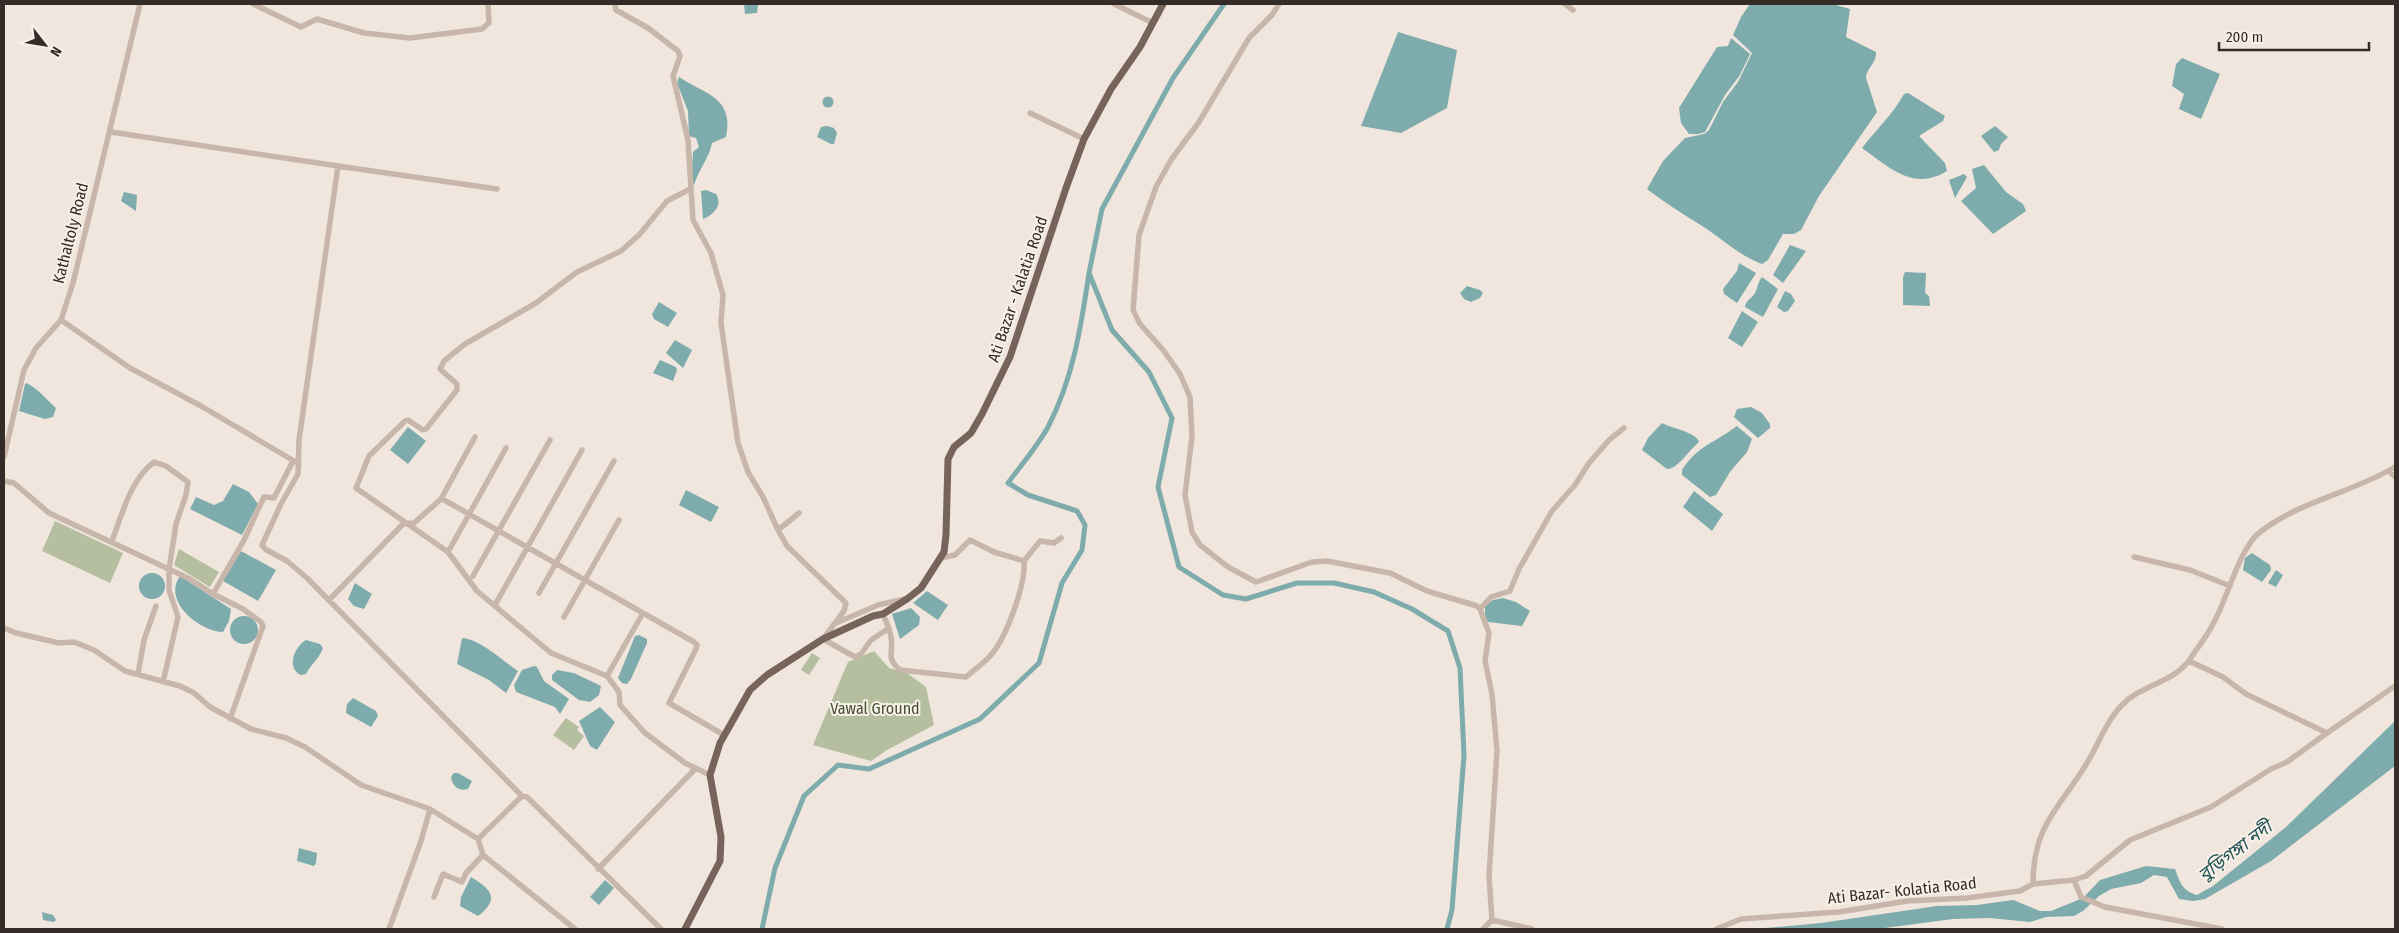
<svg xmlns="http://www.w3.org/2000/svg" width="2399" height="933" font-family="'Fira Sans Condensed','Noto Sans Bengali',sans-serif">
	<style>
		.green { fill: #b5be9e }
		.water { fill: #7eabab }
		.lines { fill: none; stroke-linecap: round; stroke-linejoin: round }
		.canal { stroke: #7eabab; stroke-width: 5 }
		.minor { stroke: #c8b6aa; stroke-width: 5.5 }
		.major { stroke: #76635b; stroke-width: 7 }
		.labels { text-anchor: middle; stroke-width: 4; stroke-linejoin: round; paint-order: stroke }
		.street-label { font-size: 16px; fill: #352c29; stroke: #f8f1e9 }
		.park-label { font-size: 16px; fill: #46522f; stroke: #f8f1e9 }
		.water-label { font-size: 18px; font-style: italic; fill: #215354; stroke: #f8f1e9 }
	</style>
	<rect width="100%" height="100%" fill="#f0e6dd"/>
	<path class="green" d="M 55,521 L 123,553 L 110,583 L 42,551 Z
		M 179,549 L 219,572 L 210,587 L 174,565 Z
		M 874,651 L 889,668 L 907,673 L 926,687 L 934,725 L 887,750 L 871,761 L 813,745 L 848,662 Z
		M 812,653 L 820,658 L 809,675 L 801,670 Z
		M 566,718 L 579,727 L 577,730 L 584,736 L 574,750 L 553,735 Z"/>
	<path class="water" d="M 744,4 L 758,4 L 757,13 L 745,14 Z
		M 1750,4 L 1832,4 L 1850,9 L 1846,37 L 1876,52 C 1877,63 1866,68 1866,78 L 1877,112 L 1819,196 L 1801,230 L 1794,234 L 1783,234 L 1768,260 L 1762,264 C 1736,254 1722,238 1699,224 C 1681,213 1664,202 1647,189 L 1663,161 L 1685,138 L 1704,134 L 1709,130 L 1723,102 L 1738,82 L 1752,53 L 1733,35 L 1741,17 Z
		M 1398,32 L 1457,50 L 1447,108 L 1401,133 L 1361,126 Z
		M 1731,38 L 1750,54 L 1740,75 L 1725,95 L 1705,132 L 1698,134 L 1689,134 L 1681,123 L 1679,108 L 1717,47 L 1728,46 Z
		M 2182,58 L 2220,74 L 2201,119 L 2179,109 L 2184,94 L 2172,86 L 2176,64 Z
		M 679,77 C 706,95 734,97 726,137 L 712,143 C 709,158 699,169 694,185 L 691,182 L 693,152 L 699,147 L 696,138 L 689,136 L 688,111 L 677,83 Z
		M 1908,93 L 1945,116 L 1943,121 L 1919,136 L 1945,163 L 1947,171 C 1913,192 1889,167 1862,148 C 1876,130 1893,114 1904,94 Z
		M822.5 102a5.5 5.5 0 1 1 11 0a5.5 5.5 0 1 1-11 0Z
		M 827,126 L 834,128 L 837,133 L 834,144 L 831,144 L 817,137 L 821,127 Z
		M 1995,126 L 2008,137 L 2001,144 L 1999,150 L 1994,152 L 1981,136 Z
		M 1984,165 L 2006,192 L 2023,204 L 2026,211 L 1993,234 L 1961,201 L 1976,188 L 1972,169 Z
		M 1964,174 L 1967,177 L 1955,198 L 1949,180 Z
		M 706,190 L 716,194 C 723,205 714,215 703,219 L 701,191 Z
		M 124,192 L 137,195 L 136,211 L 121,201 Z
		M 1790,245 L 1806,251 L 1783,283 L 1773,275 Z
		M 1739,263 L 1756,273 L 1737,303 L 1724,294 L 1723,289 L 1737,271 Z
		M 1905,272 L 1926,273 L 1925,293 L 1929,296 L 1930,306 L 1903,305 L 1903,277 Z
		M 1762,277 L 1778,289 L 1763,317 L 1745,307 C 1746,299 1752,299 1755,293 C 1758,287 1758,282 1762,277 Z
		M 1467,286 L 1480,290 L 1483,293 L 1480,298 L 1471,302 L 1464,299 L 1460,293 Z
		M 1785,291 L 1791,294 L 1795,301 L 1788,311 L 1784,312 L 1777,307 Z
		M 659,302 L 677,313 L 668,327 L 654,319 L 652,314 Z
		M 1742,311 L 1758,322 L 1742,347 L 1728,338 Z
		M 675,340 L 692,350 L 683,368 L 666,353 Z
		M 660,360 L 676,367 L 677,370 L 673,381 L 653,373 Z
		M 27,383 C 39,390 46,399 56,408 L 53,417 L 45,419 L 19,411 L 25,384 Z
		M 1751,407 L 1762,413 L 1770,424 L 1770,428 L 1758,438 L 1734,417 L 1737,409 Z
		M 1662,423 C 1673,429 1696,432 1699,442 C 1689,450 1678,469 1667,469 L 1642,450 L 1648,438 Z
		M 1737,426 L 1752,439 L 1747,452 L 1730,472 L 1716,495 L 1710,497 L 1682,475 L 1682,470 C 1697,446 1716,442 1737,426 Z
		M 408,427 L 426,441 L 408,464 L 390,450 Z
		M 233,484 L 249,492 L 258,504 L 242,535 L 190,509 L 196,497 L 214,505 L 223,501 Z
		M 686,490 L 719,507 L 711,522 L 679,505 Z
		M 1694,491 L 1723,514 L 1712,531 L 1683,507 Z
		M 241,551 L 276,570 L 258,601 L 223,581 Z
		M 2252,553 L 2270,565 L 2271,570 L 2262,582 L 2243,570 L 2245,558 Z
		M 2276,570 L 2283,575 L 2276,587 L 2268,583 Z
		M139 586a13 13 0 1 1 26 0a13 13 0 1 1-26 0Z
		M 180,576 L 231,609 L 229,621 L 223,632 C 199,631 162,601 180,576 Z
		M 355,583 L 372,594 L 364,609 L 354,606 L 348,599 Z
		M 927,591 L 948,605 L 938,620 L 913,603 Z
		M 1503,598 L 1516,602 L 1530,611 L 1522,626 L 1488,622 L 1485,615 L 1485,606 L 1493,600 Z
		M 911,608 L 920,617 L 919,625 L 900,639 L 892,614 Z
		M230 630a14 14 0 1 1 28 0a14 14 0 1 1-28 0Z
		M 639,635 L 647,639 L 647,643 L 631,679 L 627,684 L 622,683 L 618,678 L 635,636 Z
		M 462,638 C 480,639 503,661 518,671 L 506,693 L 489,680 L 457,664 Z
		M 306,640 L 320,644 L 323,648 C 319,659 311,664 306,674 L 301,675 C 286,668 294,647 306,640 Z
		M 534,666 L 537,667 L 544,681 L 569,699 L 560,714 L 555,707 L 516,692 L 514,685 L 522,670 Z
		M 557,670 L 574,673 L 601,686 L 599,695 L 590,702 L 579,700 L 552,680 L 552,675 Z
		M 353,698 L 376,711 L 378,716 L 371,727 L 346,713 L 347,704 Z
		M 600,707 L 615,722 L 597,750 L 590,746 L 579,721 Z
		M 2395,721 L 2395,766 L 2271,861 L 2205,899 L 2193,901 L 2179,899 L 2167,877 L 2154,875 L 2141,883 L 2111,889 L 2099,896 L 2083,911 L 2074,916 L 2046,917 L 2030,922 L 1990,918 L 1953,919 L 1877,929 L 1755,929 L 1821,923 L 1937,906 L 1977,905 L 2013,900 L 2040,911 L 2051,911 L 2083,898 L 2100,880 L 2146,866 L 2175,869 C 2180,882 2182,891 2197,895 L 2213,886 L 2286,827 Z
		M 454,773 L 458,773 L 472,781 L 468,789 C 459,792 452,786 451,777 Z
		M 299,848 L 317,853 L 316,863 L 314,866 L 297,861 Z
		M 471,877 C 489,888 502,898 478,916 L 460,906 L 461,897 Z
		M 605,880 L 614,888 L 599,905 L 590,897 Z
		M 42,912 L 53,915 L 56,920 L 54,922 L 43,920 Z"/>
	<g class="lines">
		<path class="canal" d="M 1224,4 L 1173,78 L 1102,209 L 1089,273 L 1112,330 L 1149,372 L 1172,418 L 1158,487 L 1179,567 L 1223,595 L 1246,599 L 1297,583 L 1334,583 L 1374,592 L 1412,609 L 1448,631 L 1460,668 L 1464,755 L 1452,910 L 1447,929
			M 762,929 L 775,868 L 804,796 L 838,765 L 869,769 L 980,719 L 1039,663 L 1062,583 L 1082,550 L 1085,525 L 1077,511 L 1028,495 L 1008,483 C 1021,465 1037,447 1048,427 C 1073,379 1081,327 1089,273"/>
		<path class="minor" d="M 253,4 L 301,27 L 317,19 L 364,33 L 410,38 L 482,29 L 489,23 L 488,4
			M 615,4 L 616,10 L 648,28 L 678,51 L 680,56 L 673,76 L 688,140 L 693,220 L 711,253 L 723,295 L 721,323 L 738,443 L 748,472 L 763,497 L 778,530 L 787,546 L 846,603 L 844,611 L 823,639 L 855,657 L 861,654 L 871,640 L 889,628
			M 1114,4 L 1153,23
			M 1279,4 L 1272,15 L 1249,38 L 1199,122 L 1171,160 L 1156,187 L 1139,235 L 1133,310 L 1140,324 L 1164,351 L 1180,374 L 1190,397 L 1192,436 L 1185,495 L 1192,532 L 1200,545 L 1228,567 L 1256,582 L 1312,562 L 1327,561 L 1390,573 L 1427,591 L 1477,606 L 1480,609 L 1489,633 L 1485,661 L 1492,694 L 1497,751 L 1489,876 L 1492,920
			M 1565,4 L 1573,10
			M 1030,113 L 1084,139
			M 111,132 L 338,166 L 299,440 L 298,474 L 281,504 L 262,545 L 265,549 L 287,561 L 307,578 L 522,796
			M 338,166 L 497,189
			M 690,189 L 667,201 L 639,235 L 621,251 L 577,272 L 536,303 L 465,344 L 444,361 L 440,369 L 457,384 L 457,390 L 426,429 L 423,430 L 408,420 L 405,421 L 369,456 L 356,488 L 448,552 L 477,591 L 551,653 L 607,676 L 619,692 L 620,705 L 645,733 L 685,763 L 710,775
			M 61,320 L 130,368 L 201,406 L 299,464
			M 4,457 L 24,370 L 36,348 L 61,320 L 73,283 L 140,4
			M 2389,471 L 2395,477
			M 4,481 L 14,483 L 49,513 L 190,579 L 213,594 L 243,609 L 261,622 L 263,626 L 230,719
			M 441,499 L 475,437
			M 778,530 L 799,513
			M 112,541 C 122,514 131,479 154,462 L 166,466 L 188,482 L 186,495 L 176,524 L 169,569 L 169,590 L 178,617 L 163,682
			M 448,552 L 506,448
			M 2134,557 L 2190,570 L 2230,586
			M 1024,561 L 1040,541 L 1054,543 L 1061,538
			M 473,576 L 550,440
			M 539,593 L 614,461
			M 213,594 L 244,540 L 264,497 L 274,498 L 293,461
			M 329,600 L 403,524 L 414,523 L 441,499 L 446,501 L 694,642 L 697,645 L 696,649 L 669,703 L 724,735
			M 495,605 L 582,450
			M 1480,609 L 1491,597 L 1510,591 L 1519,569 L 1552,511 L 1575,485 L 1589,463 L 1609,440 L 1624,428
			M 883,614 C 886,622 890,629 891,637 C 894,653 885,657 900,670 L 966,677 C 974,670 983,664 990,656 C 1006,639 1026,584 1024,561 L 994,552 L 970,540 L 955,555 L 941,558
			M 564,617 L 619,520
			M 836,623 L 878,605 L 905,599
			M 4,628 L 16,633 L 59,643 L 74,642 L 94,650 L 125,671 L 180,686 L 194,693 L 210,707 L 251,729 L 286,738 L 305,747 L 361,785 L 430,809 L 478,839 L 483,855 L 575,929
			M 138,674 L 144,640 L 156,606
			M 607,676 L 643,613
			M 2327,733 L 2395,686
			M 478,839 L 522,796 L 527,797 L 661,929
			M 598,869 L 695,769
			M 2074,880 L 2086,876 L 2130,840 L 2211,807 L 2271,769 L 2287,762 L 2327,733 L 2246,694 L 2223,677 L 2189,661
			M 2033,884 C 2033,825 2059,809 2087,763 C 2098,745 2107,720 2122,705 C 2142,684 2174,683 2190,659 C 2198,647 2207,636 2213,624 C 2227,600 2239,549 2259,533 C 2299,501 2352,493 2395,467
			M 434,897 L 443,874 L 462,882 L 466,873 L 483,855
			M 389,929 L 421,841 L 430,809
			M 1483,929 L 1492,920 L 1532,929
			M 1716,929 L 1741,919 L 1839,912 L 1907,901 L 1967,898 L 2020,891 L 2033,884 L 2074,880 L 2081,897 L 2105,907 L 2222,929"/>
		<path class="major" d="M 685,929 L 720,861 L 721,837 L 710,775 L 720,743 L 750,690 L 767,675 L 823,639 L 873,616 L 883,614 L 907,599 L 921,588 L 944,552 L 946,535 L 948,459 L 954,447 L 971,433 L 982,414 L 1010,357 L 1066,188 L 1084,139 L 1111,89 L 1140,47 L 1163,4"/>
	</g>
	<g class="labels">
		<g class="street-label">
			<text transform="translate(70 233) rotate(-76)" y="6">Kathaltoly Road</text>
			<text transform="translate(1017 289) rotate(-71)" y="6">Ati Bazar - Kalatia Road</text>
			<text transform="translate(1902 890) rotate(-6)" y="6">Ati Bazar- Kolatia Road</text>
		</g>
		<g class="park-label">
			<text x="875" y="714">Vawal Ground</text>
		</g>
		<g class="water-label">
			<text transform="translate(2235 851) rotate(-37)" y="6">বুড়িগঙ্গা নদী</text>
		</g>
	</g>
	<rect width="2399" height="933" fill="none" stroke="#352c29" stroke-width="10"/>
	<g transform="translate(45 45) rotate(121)" stroke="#f8f1e9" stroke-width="4" paint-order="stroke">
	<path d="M0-4L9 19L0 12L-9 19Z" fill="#352c29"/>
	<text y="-8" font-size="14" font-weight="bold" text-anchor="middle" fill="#352c29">N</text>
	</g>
	<path d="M2219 42v8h150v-8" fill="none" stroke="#352c29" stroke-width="2.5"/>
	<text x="2226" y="42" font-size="15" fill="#352c29" stroke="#f8f1e9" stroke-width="4" paint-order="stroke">200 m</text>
</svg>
